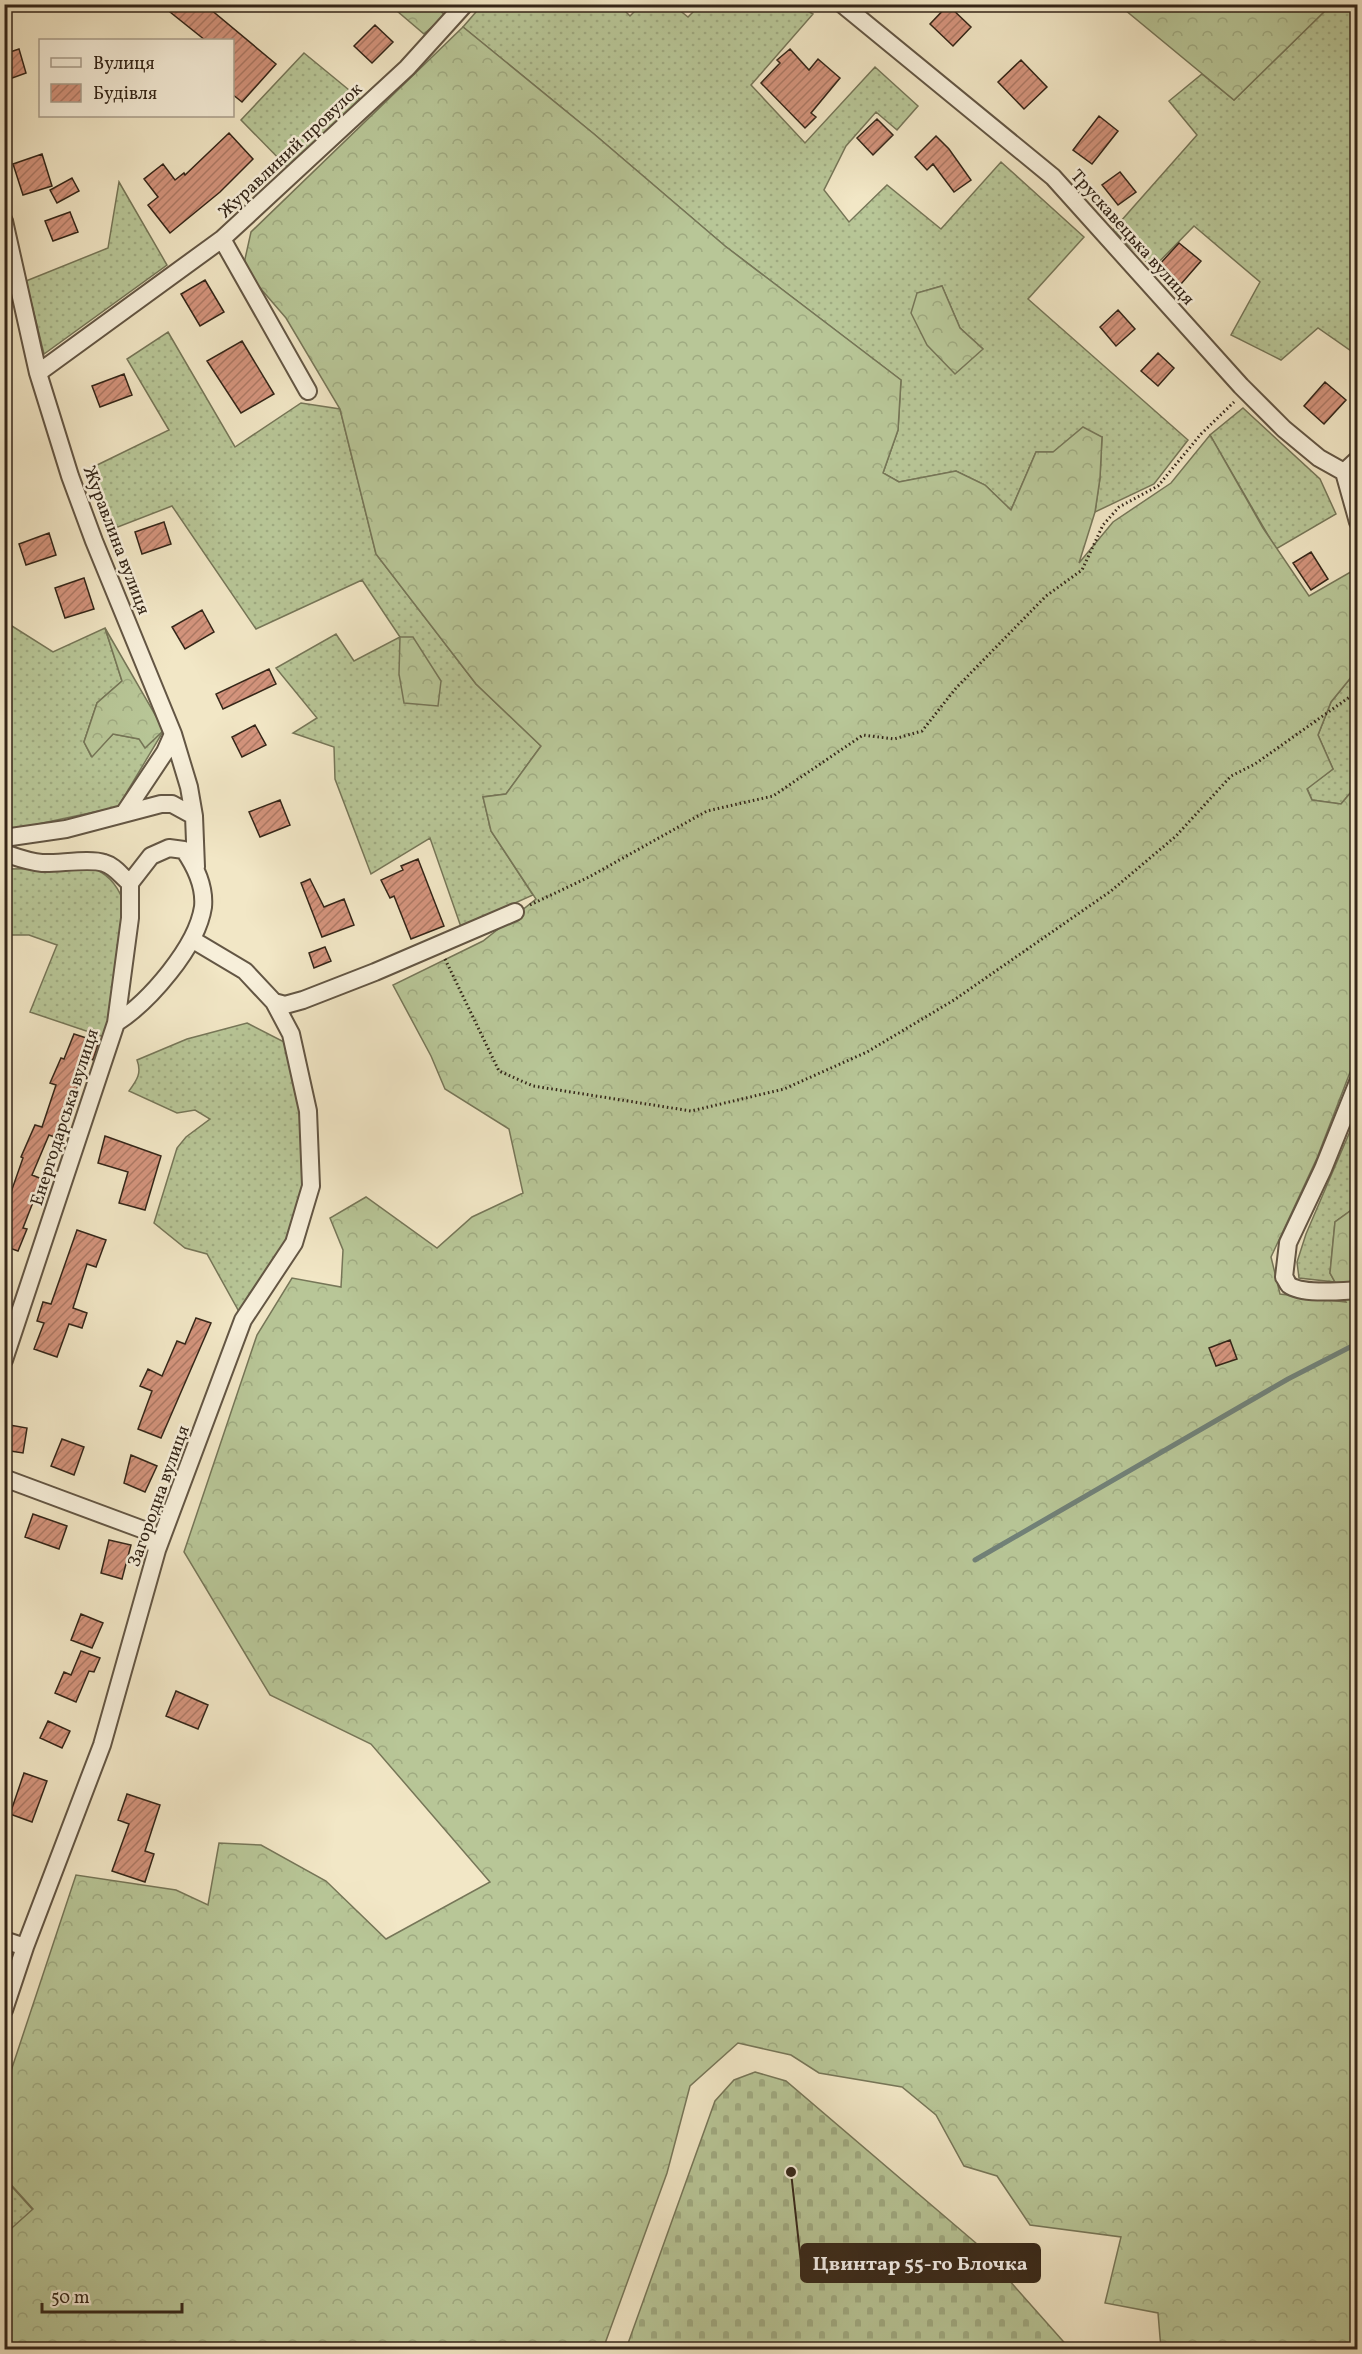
<svg xmlns="http://www.w3.org/2000/svg" width="1362" height="2354" font-family="Vollkorn,serif">
	<style>
		.grass { fill: url(#grass-dots); stroke: #767658; stroke-width: 1.5; fill-rule: evenodd }
		.forest { fill: url(#forest-crowns); stroke: #767658; stroke-width: 1.5 }
		.cemetery { fill: url(#cemetery-stones); stroke: #767658; stroke-width: 1.5 }
		.lines { fill: none; stroke-linecap: round; stroke-linejoin: round }
		.stream { stroke: #718178; stroke-width: 5 }
		.building { fill: url(#building-hatch); stroke: #332518; stroke-width: 1.5 }
		.minor-casing { stroke: #635644; stroke-width: 20 }
		.path { stroke: #332518; stroke-width: 3; stroke-dasharray: 1.5 3; stroke-linecap: butt }
		.minor { stroke: #f7efda; stroke-width: 16 }
		.labels { text-anchor: middle; stroke-width: 5; stroke-linejoin: round; paint-order: stroke }
		.street-label { font-size: 18px; fill: #332518; stroke: #f7efda }
		.leader { fill: none; stroke: #332518; stroke-width: 2 }
		.callout-dot { fill: #332518; stroke: #f7efda; stroke-width: 2 }
		.callout { fill: #332518; stroke: #332518; stroke-width: 2 }
		.callout-label { font-size: 20px; text-anchor: middle; font-weight: bold; fill: #fff }
	</style>
	<defs>
		<pattern id="grass-dots" width="8" height="8" patternUnits="userSpaceOnUse" patternTransform="scale(1.5)"><rect width="8" height="8" fill="#b8c697"/><path d="M2 2h.1M6 6h.1" fill="none" stroke="#9faa81" stroke-width="1.8" stroke-linecap="round"/></pattern>
		<pattern id="forest-crowns" width="20" height="18" patternUnits="userSpaceOnUse" patternTransform="scale(1.5)"><rect width="20" height="18" fill="#b8c697"/><path d="M2 6a3 3 0 1 1 6 0M12 15a3 3 0 1 1 6 0" fill="none" stroke="#9faa81"/></pattern>
		<pattern id="cemetery-stones" width="16" height="16" patternUnits="userSpaceOnUse" patternTransform="scale(1.5)"><rect width="16" height="16" fill="#b8c697"/><path d="M2 7V4a2 2 0 0 1 4 0v3zM10 15v-3a2 2 0 0 1 4 0v3z" fill="#9faa81"/></pattern>
		<pattern id="building-hatch" width="6" height="6" patternUnits="userSpaceOnUse" patternTransform="scale(1.5)"><rect width="6" height="6" fill="#d4947d"/><path d="M-1 1l2-2M0 6l6-6M5 7l2-2" fill="none" stroke="#ad7965"/></pattern>
	</defs>
	<rect width="100%" height="100%" fill="#f2e7c6"/>
	<filter id="stains"><feTurbulence type="fractalNoise" baseFrequency=".00333" numOctaves="4"/><feColorMatrix values="0 0 0 0 .2 0 0 0 0 .09 0 0 0 0 .02 0 0 0 .5 -.17"/></filter>
	<radialGradient id="worn" r=".72"><stop offset=".6" stop-color="#630" stop-opacity="0"/><stop offset="1" stop-color="#630" stop-opacity=".3"/></radialGradient>
	<path class="grass" d="M 482,5 L 619,5 L 630,16 L 641,5 L 673,5 L 688,17 L 700,5 L 797,5 L 813,14 L 751,85 L 805,143 L 875,67 L 918,106 L 897,130 L 876,112 L 846,146 L 824,190 L 849,222 L 887,185 L 941,229 L 1001,162 L 1084,237 L 1028,299 L 1188,440 L 1154,484 L 1095,512 L 1100,478 L 1102,437 L 1053,452 L 1036,452 L 1011,510 L 985,485 L 956,471 L 899,482 L 883,473 L 898,430 L 901,380 L 725,246 L 594,134 L 463,27 ZM 942,286 L 960,328 L 983,349 L 917,293 Z
		M 1331,5 L 1357,5 L 1357,355 L 1318,328 L 1281,360 L 1231,335 L 1260,282 L 1194,226 L 1153,268 L 1113,230 L 1197,135 L 1169,101 L 1202,74 L 1234,100 Z
		M 304,53 L 360,99 L 289,169 L 241,120 Z
		M 119,182 L 167,265 L 44,354 L 26,281 L 108,248 Z
		M 168,332 L 235,447 L 301,403 L 340,409 L 376,554 L 476,684 L 541,746 L 506,794 L 483,797 L 491,831 L 533,895 L 461,927 L 430,838 L 371,874 L 335,779 L 334,747 L 293,733 L 317,718 L 276,668 L 336,634 L 354,661 L 400,637 L 362,580 L 256,629 L 172,506 L 110,530 L 89,469 L 169,430 L 127,359 Z
		M 1243,408 L 1320,479 L 1336,514 L 1276,549 L 1210,435 Z
		M 4,621 L 53,652 L 105,628 L 122,681 L 97,703 L 84,742 L 91,756 L 113,734 L 139,739 L 164,730 L 118,807 L 5,831 Z
		M 1357,670 L 1357,785 L 1341,804 L 1312,800 L 1307,788 L 1333,769 L 1318,735 L 1331,702 Z
		M 92,868 C 107,873 117,885 123,900 C 130,923 111,1010 107,1038 L 30,1012 L 57,945 L 29,935 L 5,935 L 5,869 Z
		M 247,1023 L 290,1045 L 305,1113 L 308,1186 L 291,1241 L 242,1317 L 207,1254 L 185,1248 L 154,1223 L 177,1148 L 186,1137 L 210,1119 L 195,1110 L 177,1113 L 129,1091 C 137,1080 142,1073 137,1060 L 187,1039 Z
		M 1357,1115 L 1357,1206 L 1335,1222 L 1330,1273 L 1335,1282 L 1299,1278 L 1297,1262 L 1306,1234 Z
		M 4,2178 L 33,2210 L 5,2235 L 4,2235 Z"/>
	<path class="forest" d="M 390,5 L 433,5 L 445,15 L 424,34 Z
		M 1119,5 L 1331,5 L 1234,100 Z
		M 463,27 L 594,134 L 725,246 L 901,380 L 898,430 L 883,473 L 899,482 L 956,471 L 985,485 L 1011,510 L 1036,452 L 1053,452 L 1083,427 L 1102,437 L 1100,478 L 1095,512 L 1079,563 L 1113,522 L 1171,483 L 1210,435 L 1263,528 L 1309,596 L 1354,570 L 1357,575 L 1357,670 L 1331,702 L 1318,735 L 1333,769 L 1307,789 L 1312,800 L 1341,804 L 1357,785 L 1357,1041 L 1354,1062 L 1317,1158 L 1271,1257 L 1280,1294 L 1346,1302 L 1330,1273 L 1335,1222 L 1357,1206 L 1357,2349 L 1161,2349 L 1158,2313 L 1105,2303 L 1121,2237 L 1030,2225 L 997,2176 L 964,2166 L 936,2115 L 902,2087 L 819,2073 L 791,2055 L 738,2043 L 690,2086 L 667,2173 L 603,2349 L 5,2349 L 4,2235 L 33,2209 L 5,2178 L 5,2089 L 76,1875 L 176,1890 L 208,1905 L 219,1843 L 261,1845 L 326,1881 L 386,1939 L 490,1882 L 371,1744 L 270,1695 L 184,1552 L 257,1335 L 292,1278 L 341,1287 L 343,1250 L 330,1218 L 366,1197 L 437,1248 L 472,1217 L 523,1193 L 509,1129 L 445,1089 L 431,1056 L 393,985 L 483,941 L 536,899 L 491,831 L 483,797 L 506,794 L 541,746 L 476,684 L 376,554 L 340,409 L 286,318 L 243,268 L 251,232 Z
		M 942,286 L 960,328 L 983,349 L 955,374 L 927,345 L 911,313 L 917,293 Z
		M 105,628 L 164,730 L 145,748 L 139,739 L 113,734 L 92,757 L 84,742 L 97,703 L 122,681 Z
		M 400,637 L 413,637 L 441,681 L 438,706 L 404,703 L 399,674 Z"/>
	<path class="cemetery" d="M 755,2072 L 786,2081 L 977,2244 L 1070,2349 L 626,2349 L 715,2101 L 734,2080 Z"/>
	<g class="lines">
		<path class="stream" d="M 975,1560 L 1288,1379 L 1358,1343"/>
	</g>
	<path class="building" d="M 160,4 L 204,4 L 276,64 L 242,102 L 232,94 L 232,40 L 205,40 Z
		M 948,5 L 971,27 L 953,46 L 930,24 Z
		M 375,25 L 393,42 L 372,63 L 354,46 Z
		M 19,49 L 26,73 L 4,81 L 4,54 Z
		M 790,49 L 809,70 L 818,59 L 840,78 L 811,113 L 816,117 L 805,128 L 761,83 L 780,63 L 777,60 Z
		M 1021,60 L 1047,87 L 1024,109 L 998,82 Z
		M 1099,116 L 1118,131 L 1092,164 L 1073,150 Z
		M 877,119 L 893,135 L 873,155 L 857,138 Z
		M 229,133 L 253,159 L 220,192 L 170,233 L 148,205 L 158,197 L 144,179 L 163,164 L 175,180 L 184,173 L 185,175 Z
		M 936,136 L 949,149 L 971,180 L 954,192 L 933,164 L 927,170 L 915,157 Z
		M 42,154 L 52,186 L 23,195 L 13,164 Z
		M 1120,172 L 1136,192 L 1118,205 L 1102,185 Z
		M 72,178 L 79,191 L 57,203 L 50,190 Z
		M 70,212 L 78,232 L 53,241 L 45,221 Z
		M 1179,243 L 1201,261 L 1181,284 L 1159,265 Z
		M 205,280 L 224,312 L 200,326 L 181,294 Z
		M 1118,310 L 1135,329 L 1116,346 L 1100,327 Z
		M 242,341 L 274,394 L 241,413 L 207,361 Z
		M 1158,353 L 1174,368 L 1158,386 L 1141,371 Z
		M 124,374 L 132,395 L 100,407 L 92,386 Z
		M 1325,382 L 1346,400 L 1324,424 L 1304,406 Z
		M 164,522 L 171,544 L 142,554 L 135,532 Z
		M 49,533 L 56,555 L 26,565 L 19,544 Z
		M 1311,552 L 1328,579 L 1311,590 L 1293,563 Z
		M 84,578 L 94,609 L 65,618 L 55,588 Z
		M 202,610 L 214,632 L 185,649 L 172,627 Z
		M 269,669 L 276,684 L 223,709 L 216,694 Z
		M 255,725 L 266,745 L 242,757 L 232,737 Z
		M 280,800 L 290,825 L 260,837 L 249,812 Z
		M 418,859 L 444,926 L 411,939 L 394,896 L 390,898 L 381,880 L 403,870 L 401,866 Z
		M 310,879 L 324,907 L 344,899 L 354,925 L 322,937 L 301,883 Z
		M 325,947 L 331,961 L 314,968 L 309,953 Z
		M 74,1034 L 99,1042 L 93,1060 L 89,1058 L 57,1138 L 49,1135 L 32,1175 L 42,1179 L 23,1228 L 27,1229 L 18,1251 L 4,1246 L 4,1197 L 9,1198 L 23,1158 L 21,1157 L 35,1125 L 42,1127 L 56,1085 L 50,1083 L 61,1058 L 64,1059 Z
		M 105,1136 L 161,1156 L 145,1210 L 119,1203 L 128,1172 L 98,1163 Z
		M 77,1230 L 106,1240 L 96,1267 L 87,1264 L 73,1308 L 87,1313 L 82,1328 L 69,1324 L 57,1357 L 34,1349 L 44,1323 L 37,1321 L 43,1302 L 51,1304 Z
		M 196,1318 L 211,1323 L 161,1438 L 138,1429 L 152,1391 L 140,1386 L 148,1369 L 162,1376 L 177,1341 L 185,1344 Z
		M 1230,1340 L 1237,1359 L 1216,1366 L 1209,1348 Z
		M 4,1424 L 27,1428 L 23,1453 L 4,1450 Z
		M 62,1439 L 84,1447 L 74,1475 L 51,1466 Z
		M 131,1455 L 157,1466 L 145,1492 L 124,1483 Z
		M 33,1514 L 67,1526 L 59,1549 L 25,1537 Z
		M 109,1540 L 131,1545 L 122,1579 L 101,1573 Z
		M 81,1614 L 103,1623 L 92,1648 L 71,1640 Z
		M 81,1651 L 100,1658 L 94,1672 L 89,1671 L 76,1702 L 55,1693 L 64,1672 L 71,1675 Z
		M 176,1691 L 208,1705 L 198,1729 L 166,1716 Z
		M 48,1721 L 70,1731 L 62,1748 L 40,1738 Z
		M 24,1773 L 47,1781 L 32,1822 L 10,1814 Z
		M 127,1794 L 160,1805 L 145,1851 L 154,1854 L 145,1882 L 112,1871 L 129,1824 L 118,1820 Z"/>
	<g class="lines">
		<defs>
			<path id="minor" d="M 842,4 L 1053,177 L 1241,386 L 1284,429 L 1319,458 L 1344,472 L 1358,522
				M 4,221 L 38,373 L 70,476 L 94,541 L 173,734 L 189,787 L 194,816 L 196,867
				M 38,373 L 222,239
				M 308,391 L 222,239 L 407,68 L 465,4
				M 1344,472 L 1358,459
				M 125,812 L 165,752 L 173,734
				M 4,838 L 66,829 L 161,804 L 172,804 L 194,816
				M 4,853 C 16,857 29,862 42,863 C 58,864 90,858 104,863 C 115,866 121,876 130,883
				M 193,940 L 245,971 L 274,1002 L 285,1005 L 303,1000 L 375,972 L 515,912
				M 1358,1082 L 1323,1169 L 1288,1243 L 1284,1277 C 1286,1279 1287,1283 1289,1285 C 1302,1295 1341,1291 1358,1290
				M 4,1360 L 116,1023 L 130,918 L 130,883 L 151,856 L 169,848 L 184,850 C 195,866 205,887 203,907 C 197,947 149,1002 116,1023
				M 4,1478 L 144,1530 L 153,1539 L 157,1550
				M 4,1940 L 25,1947
				M 4,2010 L 25,1947 L 102,1745 L 157,1550 L 243,1320 L 294,1243 L 311,1186 L 308,1111 L 291,1034 L 274,1002"/>
		</defs>
		<use href="#minor" class="minor-casing"/>
		<path class="path" d="M 530,905 L 589,877 L 707,811 L 773,796 L 863,735 L 894,739 L 922,731 L 956,688 L 1046,596 L 1082,570 L 1103,525 L 1119,507 L 1158,486 L 1201,434 L 1234,402
			M 445,959 L 499,1071 L 533,1086 L 691,1111 L 784,1089 L 867,1052 L 954,1000 L 1111,891 L 1176,836 L 1231,776 L 1255,764 L 1358,691"/>
		<use href="#minor" class="minor"/>
	</g>
	<g class="labels">
		<g class="street-label">
			<text transform="translate(290 150) rotate(-43)" y="6">Журавлиний провулок</text>
			<text transform="translate(1133 237) rotate(48)" y="6">Трускавецька вулиця</text>
			<text transform="translate(117 540) rotate(69)" y="6">Журавлина вулиця</text>
			<text transform="translate(64 1117) rotate(-72)" y="6">Енергодарська вулиця</text>
			<text transform="translate(158 1496) rotate(-70)" y="6">Загородна вулиця</text>
		</g>
	</g>
	<path class="leader" d="M791 2172L801 2263"/>
	<circle class="callout-dot" cx="791" cy="2172" r="6"/>
	<rect class="callout" x="801" y="2244" width="239" height="38" rx="6"/>
	<g class="callout-label">
		<text x="920" y="2270">Цвинтар 55-го Блочка</text>
	</g>
	<rect width="1362" height="2354" fill="none" stroke="#f2e7c6" stroke-width="24"/>
	<rect x="6" y="6" width="1350" height="2342" fill="none" stroke="#332518" stroke-width="3"/>
	<rect x="12" y="12" width="1338" height="2330" fill="none" stroke="#332518" stroke-width="1.5"/>
	<rect x="39" y="39" width="195" height="78" fill="#f7efda" stroke="#a99e8c" stroke-width="1.5"/>
	<rect x="51" y="58" width="30" height="9" fill="#f7efda" stroke="#a99e8c" stroke-width="1.5"/>
	<text x="93" y="69" font-size="18" fill="#332518">Вулиця</text>
	<rect x="51" y="84" width="30" height="18" fill="url(#building-hatch)" stroke="#a99e8c" stroke-width="1.5"/>
	<text x="93" y="99" font-size="18" fill="#332518">Будівля</text>
	<path d="M42 2303v9h140v-9" fill="none" stroke="#332518" stroke-width="3"/>
	<text x="51" y="2303" font-size="18" fill="#332518" stroke="#f7efda" stroke-width="4.5" paint-order="stroke">50 m</text>
	<rect width="100%" height="100%" filter="url(#stains)"/>
	<rect width="100%" height="100%" fill="url(#worn)"/>
</svg>
